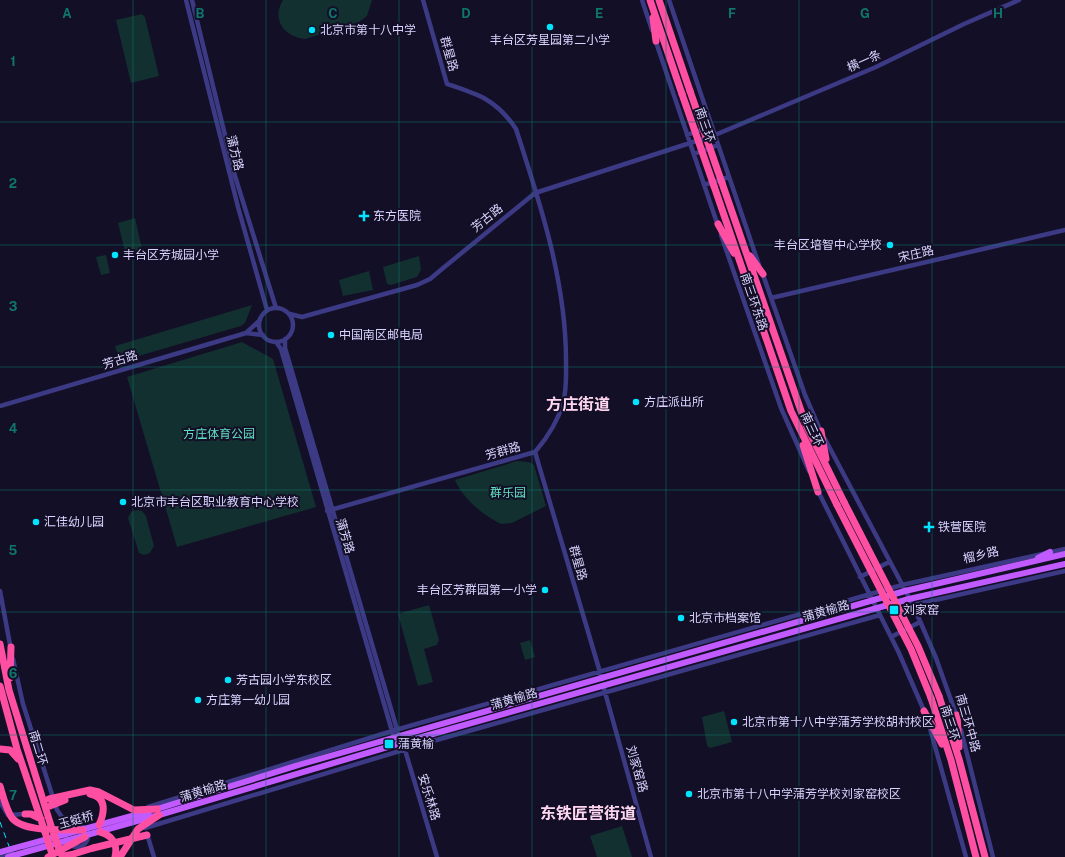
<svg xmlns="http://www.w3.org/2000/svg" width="1065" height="857" font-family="'Public Sans','Noto Sans SC',sans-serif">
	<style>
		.green { fill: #12302f }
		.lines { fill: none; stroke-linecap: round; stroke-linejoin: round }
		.minor { stroke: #3d3a85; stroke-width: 4.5 }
		.major { stroke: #c25bff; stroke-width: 6 }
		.highway { stroke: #ff4fa3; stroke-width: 7 }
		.rail { stroke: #00e5ff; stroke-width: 1; stroke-dasharray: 6 5; stroke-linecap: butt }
		.major-bridge { stroke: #c25bff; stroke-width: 6 }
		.highway-bridge { stroke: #ff4fa3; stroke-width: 7 }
		.grid { fill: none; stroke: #0f766e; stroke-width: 1; stroke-opacity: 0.55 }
		.poi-dot { fill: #00e5ff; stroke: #130f26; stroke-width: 1.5 }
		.labels { text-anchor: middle; stroke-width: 4; stroke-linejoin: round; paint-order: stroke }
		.poi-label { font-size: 12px; fill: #d9d4ff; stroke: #130f26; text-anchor: start }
		.street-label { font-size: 12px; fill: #d9d4ff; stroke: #130f26 }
		.park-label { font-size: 12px; fill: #5fe0c0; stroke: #130f26 }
		.district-label { font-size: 16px; font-weight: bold; fill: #ffd6f0; stroke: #130f26 }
		.grid-label { font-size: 13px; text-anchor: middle; font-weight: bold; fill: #0f766e; stroke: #130f26; stroke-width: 4; stroke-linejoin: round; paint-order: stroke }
	</style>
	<rect width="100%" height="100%" fill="#130f26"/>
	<path class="green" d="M 283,0 L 372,0 L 367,16 L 359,22 L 305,39 C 284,37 271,19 283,0 Z
		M 142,14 L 145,17 L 159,76 L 131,83 L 116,20 Z
		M 135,218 L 142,249 L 130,261 L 127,260 L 118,223 Z
		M 106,255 L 110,273 L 101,275 L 96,257 Z
		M 419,256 L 421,270 L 417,277 L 391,285 L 387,284 L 383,267 Z
		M 369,271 L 373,290 L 343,296 L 339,280 Z
		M 252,305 L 245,323 L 241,326 L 125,360 L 118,356 L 115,346 Z
		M 242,342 L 273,359 L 316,507 L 177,547 L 127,377 Z
		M 517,461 L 529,462 L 534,465 L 546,506 L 512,523 L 501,524 C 483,515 463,499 455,480 Z
		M 137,510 L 142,511 L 146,516 L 154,546 L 150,553 L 144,555 L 139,553 L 128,518 L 131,512 Z
		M 429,605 L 439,640 L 437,645 L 424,649 L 433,682 L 418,686 L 398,614 Z
		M 530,640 L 535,657 L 525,660 L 520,643 Z
		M 724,711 L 732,742 L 710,748 L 707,746 L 702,717 Z
		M 622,826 L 632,857 L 597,857 L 590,836 Z"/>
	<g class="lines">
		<path class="minor" d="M 186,0 L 238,207 L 267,310
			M 192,0 L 235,176 L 276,308
			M 642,0 L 652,30
			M 669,0 L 759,265
			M 655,39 L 718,226
			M 687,135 L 712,126
			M 694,154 L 718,145
			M 704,185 L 729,177
			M 721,235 L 781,408 L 809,471
			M 762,272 L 805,395 L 821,432
			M 771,298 L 1065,230
			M259 325a17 17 0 1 1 34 0a17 17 0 1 1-34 0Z
			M 290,314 L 302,317 L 417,285 L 430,279 L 442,269 L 535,193 L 715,135 L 876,67 L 964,24 L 1019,0
			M 246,333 L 263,335
			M 285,339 L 285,348 L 401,743 L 405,750 L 437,857
			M 276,342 L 281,349 L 394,738 L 396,739
			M 0,406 L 246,333 L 260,320
			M 825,439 L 913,605 L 936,658 L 957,717
			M 535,452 L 602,679
			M 818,491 L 899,653 L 925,713
			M 327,511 L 535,452 C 547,438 558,421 563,403 C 567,389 566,374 566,360 C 566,281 540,203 516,129 C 497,100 478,94 447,84 L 423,0
			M 860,577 L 889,562
			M 0,591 L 11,650
			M 913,605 L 1065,571
			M 891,637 L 920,622
			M 13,659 L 23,704 L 57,810 L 62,817 L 76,825
			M 603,685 L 651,857
			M 929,725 L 966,857
			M 961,730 L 993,857
			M 0,802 L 8,815 L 25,814
			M 148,807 L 392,731 L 902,585 L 1065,549
			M66 836a11 11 0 1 1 22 0a11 11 0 1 1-22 0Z
			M 144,825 L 145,828 L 433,741 L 880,615
			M 147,834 L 154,857
			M 25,849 L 50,842
			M 0,856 L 12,853"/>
		<path class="major" d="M 1038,558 L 1050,552
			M 157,809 L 302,764 L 905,591 L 1065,554
			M 159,815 L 401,743 L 909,599 L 1065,564"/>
		<path class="highway" d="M 650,0 L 682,94
			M 659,0 L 690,91
			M 653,18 L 656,41
			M 722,183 L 799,405 L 806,425 L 844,502
			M 714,186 L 791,411 L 837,505
			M 718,224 L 734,253
			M 750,256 L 763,274
			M 821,431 L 826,459
			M 803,445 L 818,492
			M 0,644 L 9,690 L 52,829
			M 10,678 L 11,647
			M 0,686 L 17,749 L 45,832
			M 939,696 L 959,759 L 985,857
			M 931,698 L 951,760 L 976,857
			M 924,711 L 942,744
			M 957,715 L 959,747
			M 0,749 L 10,750 L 18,759
			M 25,814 L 31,814 L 41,819
			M 93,848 L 147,835
			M 61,854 L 63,856 L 70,855"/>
		<path class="rail" d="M 0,822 L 13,857"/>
		<path class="major-bridge" d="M 0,852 L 150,811
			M 8,857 L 155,816"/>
		<path class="highway-bridge" d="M 690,91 L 722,183
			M 682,94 L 714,186
			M 844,502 L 918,646 L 939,696
			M 837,505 L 911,649 L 931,698
			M 0,786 C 3,796 6,809 12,818 C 24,833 65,829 83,830
			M 90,794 C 108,797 104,814 99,825
			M 49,799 L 90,790 L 99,792 L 134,810 L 157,809
			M 50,806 L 65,800
			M 52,829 L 59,849
			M 45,832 L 51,851
			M 100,832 C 112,835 118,844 115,857
			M 70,855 L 93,848
			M 48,857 L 85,837
			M 120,857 L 138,829 L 159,815"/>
	</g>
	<path class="grid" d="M 133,0 L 133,857M 266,0 L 266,857M 399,0 L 399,857M 532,0 L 532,857M 666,0 L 666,857M 799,0 L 799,857M 932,0 L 932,857M 0,122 L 1065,122M 0,245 L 1065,245M 0,367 L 1065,367M 0,490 L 1065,490M 0,612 L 1065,612M 0,735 L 1065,735"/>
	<g class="poi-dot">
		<circle cx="550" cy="27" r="4"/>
		<circle cx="312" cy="30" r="4"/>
		<path d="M362 210h4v4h4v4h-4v4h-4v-4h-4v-4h4z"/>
		<circle cx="890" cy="245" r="4"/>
		<circle cx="115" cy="255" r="4"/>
		<circle cx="331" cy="335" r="4"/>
		<circle cx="636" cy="402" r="4"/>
		<circle cx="123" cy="502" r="4"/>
		<circle cx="36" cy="522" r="4"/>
		<path d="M927 521h4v4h4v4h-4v4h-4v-4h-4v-4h4z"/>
		<circle cx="545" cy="590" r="4"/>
		<rect x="889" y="605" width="10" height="10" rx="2"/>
		<circle cx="681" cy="618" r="4"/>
		<circle cx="228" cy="680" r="4"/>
		<circle cx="198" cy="700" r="4"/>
		<circle cx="734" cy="722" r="4"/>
		<rect x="384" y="739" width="10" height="10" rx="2"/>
		<circle cx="689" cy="794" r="4"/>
	</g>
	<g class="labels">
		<g class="poi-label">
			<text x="320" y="34">北京市第十八中学</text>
			<text x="550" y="44" text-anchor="middle">丰台区芳星园第二小学</text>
			<text x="373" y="220">东方医院</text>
			<text x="882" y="249" text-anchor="end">丰台区培智中心学校</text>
			<text x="123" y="259">丰台区芳城园小学</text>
			<text x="339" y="339">中国南区邮电局</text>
			<text x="644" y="406">方庄派出所</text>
			<text x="131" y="506">北京市丰台区职业教育中心学校</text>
			<text x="44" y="526">汇佳幼儿园</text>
			<text x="938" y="531">铁营医院</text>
			<text x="537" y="594" text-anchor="end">丰台区芳群园第一小学</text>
			<text x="903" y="614">刘家窑</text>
			<text x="689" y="622">北京市档案馆</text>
			<text x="236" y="684">芳古园小学东校区</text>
			<text x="206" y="704">方庄第一幼儿园</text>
			<text x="742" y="726">北京市第十八中学蒲芳学校胡村校区</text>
			<text x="398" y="748">蒲黄榆</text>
			<text x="697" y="798">北京市第十八中学蒲芳学校刘家窑校区</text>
		</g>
		<g class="street-label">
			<text transform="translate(449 54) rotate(74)" y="4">群星路</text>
			<text transform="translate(864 61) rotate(-24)" y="4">横一条</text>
			<text transform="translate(705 125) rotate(71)" y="4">南三环</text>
			<text transform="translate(235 153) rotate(76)" y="4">蒲方路</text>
			<text transform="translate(487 218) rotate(-39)" y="4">芳古路</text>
			<text transform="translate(916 254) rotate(-13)" y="4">宋庄路</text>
			<text transform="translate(754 302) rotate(71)" y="4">南三环东路</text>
			<text transform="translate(120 360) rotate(-17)" y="4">芳古路</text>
			<text transform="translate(812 429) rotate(65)" y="4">南三环</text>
			<text transform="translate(503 451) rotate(-16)" y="4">芳群路</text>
			<text transform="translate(345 536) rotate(73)" y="4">蒲芳路</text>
			<text transform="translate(981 555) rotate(-13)" y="4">榴乡路</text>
			<text transform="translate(578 563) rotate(74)" y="4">群星路</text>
			<text transform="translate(826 611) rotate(-16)" y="4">蒲黄榆路</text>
			<text transform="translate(514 699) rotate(-16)" y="4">蒲黄榆路</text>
			<text transform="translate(950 723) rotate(72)" y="4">南三环</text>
			<text transform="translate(968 723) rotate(74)" y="4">南三环中路</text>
			<text transform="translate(38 748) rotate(73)" y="4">南二环</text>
			<text transform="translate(637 769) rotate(74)" y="4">刘家窑路</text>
			<text transform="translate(203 791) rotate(-17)" y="4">蒲黄榆路</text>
			<text transform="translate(429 797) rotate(73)" y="4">安乐林路</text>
			<text transform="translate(76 820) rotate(-15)" y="4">玉蜓桥</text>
		</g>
		<g class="park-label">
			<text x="219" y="438">方庄体育公园</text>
			<text x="508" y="497">群乐园</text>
		</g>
		<g class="district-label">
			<text x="578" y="410">方庄街道</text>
			<text x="588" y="819">东铁匠营街道</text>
		</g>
	</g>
	<g class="grid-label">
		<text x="67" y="18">A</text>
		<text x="200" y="18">B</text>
		<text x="333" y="18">C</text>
		<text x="466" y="18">D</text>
		<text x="599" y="18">E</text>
		<text x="732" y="18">F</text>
		<text x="865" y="18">G</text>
		<text x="998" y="18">H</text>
		<text x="13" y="66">1</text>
		<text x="13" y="188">2</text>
		<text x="13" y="311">3</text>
		<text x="13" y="433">4</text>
		<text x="13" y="555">5</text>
		<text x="13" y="678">6</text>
		<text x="13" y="800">7</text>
	</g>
</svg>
